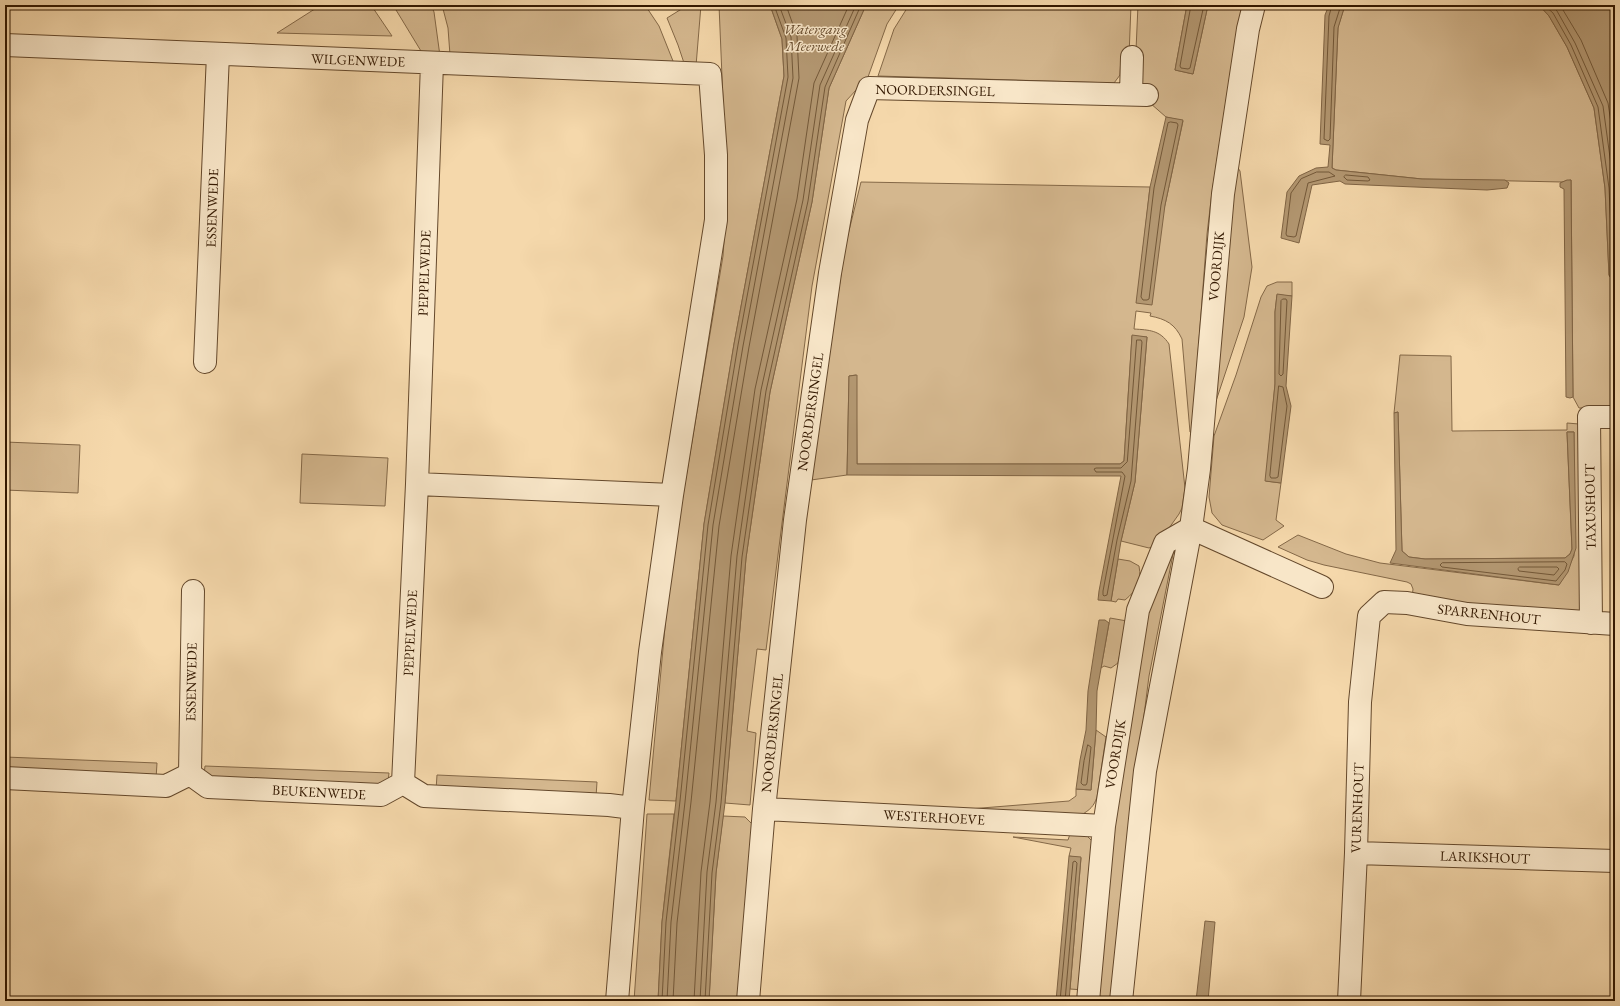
<svg xmlns="http://www.w3.org/2000/svg" width="1620" height="1006" font-family="'EB Garamond',serif">
	<style>
		.green { fill: #d4b78e; stroke: #846847 }
		.water { fill: #b39771; stroke: #806444 }
		.lines { fill: none; stroke-linecap: round; stroke-linejoin: round }
		.shore { stroke: #735838; stroke-width: 1 }
		.street-casing { stroke: #64482b; stroke-width: 24 }
		.street { stroke: #f8e6c8; stroke-width: 22 }
		.labels { text-anchor: middle; stroke-width: 3; stroke-linejoin: round; paint-order: stroke }
		.street-label { font-size: 14px; fill: #331800; stroke: #f8e6c8 }
		.water-label { font-size: 15px; font-style: italic; fill: #664b2d; stroke: #f8e6c8 }
	</style>
	<rect width="100%" height="100%" fill="#f5d8ab"/>
	<filter id="stains"><feTurbulence type="fractalNoise" baseFrequency=".005" numOctaves="4"/><feColorMatrix values="0 0 0 0 .2 0 0 0 0 .09 0 0 0 0 .02 0 0 0 .5 -.17"/></filter>
	<radialGradient id="worn" r=".72"><stop offset=".6" stop-color="#630" stop-opacity="0"/><stop offset="1" stop-color="#630" stop-opacity=".3"/></radialGradient>
	<path class="green" d="M 321,5 L 371,5 L 392,36 L 277,33 Z
		M 393,5 L 431,5 L 434,12 L 440,56 L 424,56 Z
		M 442,5 L 645,5 L 659,26 L 675,66 L 450,55 L 448,28 Z
		M 688,5 L 701,5 L 696,66 L 685,66 L 678,45 L 667,18 Z
		M 719,5 L 770,5 L 782,39 L 784,76 L 734,344 L 704,524 L 676,801 L 649,800 L 670,573 L 723,256 L 727,196 Z
		M 866,5 L 899,5 L 887,24 L 868,77 L 846,101 L 812,286 L 766,650 L 757,649 L 747,731 L 756,733 L 750,805 L 725,803 L 746,558 L 770,392 L 812,202 L 829,88 Z
		M 909,5 L 1131,5 L 1129,56 L 1121,56 L 1120,75 L 1114,83 L 878,76 L 894,29 Z
		M 1138,5 L 1187,5 L 1175,70 L 1193,74 L 1208,5 L 1243,5 L 1230,76 L 1212,192 L 1207,234 L 1192,433 L 1190,432 L 1182,339 C 1175,324 1166,319 1150,316 L 1151,313 L 1136,311 L 1134,329 C 1149,330 1160,330 1169,344 L 1185,488 L 1182,508 L 1179,514 L 1157,545 L 1149,548 L 1121,541 L 1135,482 L 1147,337 L 1132,336 L 1124,461 L 1120,464 L 857,464 L 856,375 L 849,376 L 847,475 L 811,480 L 845,247 L 861,182 L 1150,187 L 1137,303 L 1165,205 L 1183,121 L 1166,117 L 1150,103 L 1135,73 Z
		M 1345,5 L 1539,5 L 1549,16 L 1567,47 L 1594,108 L 1605,188 L 1609,275 L 1615,285 L 1615,408 L 1579,408 L 1573,397 L 1571,180 L 1562,182 L 1422,179 L 1336,170 L 1332,168 L 1338,27 Z
		M 1236,165 L 1240,171 L 1252,267 L 1244,317 L 1215,404 Z
		M 1277,282 L 1292,282 L 1292,296 L 1277,295 L 1275,312 L 1275,384 L 1266,481 L 1281,483 L 1276,520 L 1284,526 L 1263,540 L 1222,525 L 1212,513 L 1209,497 L 1214,436 L 1236,375 L 1261,297 L 1267,286 Z
		M 1400,355 L 1451,356 L 1452,431 L 1567,430 L 1567,423 L 1579,424 L 1583,608 L 1577,613 L 1412,598 L 1413,589 L 1411,584 L 1407,582 L 1324,565 L 1307,560 L 1278,547 L 1298,535 L 1346,554 L 1380,563 L 1559,585 L 1574,556 L 1574,432 L 1567,432 L 1572,549 L 1570,554 L 1565,558 L 1425,559 L 1409,557 L 1402,551 L 1398,412 L 1394,413 Z
		M 5,442 L 80,445 L 78,493 L 5,490 Z
		M 302,454 L 388,458 L 385,506 L 300,503 Z
		M 1174,549 L 1149,676 L 1135,786 L 1112,1001 L 1096,1001 L 1109,837 L 1149,606 Z
		M 1118,559 L 1130,561 L 1139,566 C 1142,582 1137,590 1125,600 L 1118,599 L 1116,602 L 1111,601 Z
		M 1110,618 L 1127,621 L 1118,663 L 1111,668 L 1104,666 L 1101,668 Z
		M 1096,730 L 1106,737 L 1097,797 C 1094,806 1090,810 1081,815 L 969,809 L 1069,801 L 1076,796 L 1076,789 L 1091,790 Z
		M 5,757 L 157,763 L 156,779 L 5,772 Z
		M 205,766 L 389,773 L 388,782 L 379,788 L 212,781 L 204,775 Z
		M 437,775 L 597,782 L 596,797 L 436,790 Z
		M 647,814 L 674,814 L 662,922 L 658,1001 L 634,1001 Z
		M 723,816 L 745,817 L 753,825 L 741,1001 L 709,1001 L 716,873 Z
		M 1070,834 L 1087,836 L 1094,843 L 1084,990 L 1070,989 L 1081,858 L 1069,856 L 1071,848 L 1013,837 L 1068,840 Z"/>
	<path class="water" d="M 770,5 L 866,5 L 829,88 L 812,202 L 770,392 L 746,558 L 725,803 L 716,873 L 709,1001 L 658,1001 L 662,922 L 676,801 L 704,524 L 734,344 L 784,76 L 782,39 Z
		M 1187,5 L 1208,5 L 1193,74 L 1175,70 Z
		M 1329,5 L 1345,5 L 1338,28 L 1332,168 L 1336,170 L 1422,179 L 1505,180 L 1509,183 L 1507,188 L 1487,190 L 1367,185 L 1345,184 L 1340,181 L 1312,185 L 1299,243 L 1281,238 L 1287,192 L 1299,176 L 1316,168 L 1328,167 L 1330,145 L 1320,144 L 1325,15 Z
		M 1539,5 L 1615,5 L 1615,285 L 1609,275 L 1605,188 L 1594,108 L 1567,47 L 1549,16 Z
		M 1166,117 L 1183,120 L 1165,205 L 1152,305 L 1136,303 L 1150,187 Z
		M 1567,180 L 1571,180 L 1573,397 L 1570,398 L 1566,397 L 1564,189 L 1560,187 L 1560,183 Z
		M 1277,294 L 1292,296 L 1286,386 L 1291,406 L 1281,483 L 1265,481 L 1275,384 L 1275,312 Z
		M 1132,335 L 1147,337 L 1135,482 L 1121,541 L 1111,601 L 1098,600 L 1099,591 L 1121,476 L 847,475 L 849,376 L 857,375 L 857,464 L 1120,464 L 1124,461 Z
		M 1398,412 L 1402,551 L 1409,557 L 1425,559 L 1565,558 L 1570,554 L 1572,549 L 1567,432 L 1574,432 L 1576,548 L 1568,572 L 1559,585 L 1390,563 L 1396,550 L 1394,413 Z
		M 1099,620 L 1105,620 L 1109,623 L 1097,691 L 1096,730 L 1091,790 L 1076,789 L 1080,760 L 1086,730 L 1088,691 Z
		M 1069,856 L 1081,857 L 1069,1001 L 1056,1001 Z
		M 1205,921 L 1215,922 L 1208,1001 L 1196,1001 Z"/>
	<g class="lines">
		<path class="shore" d="M 1191,5 L 1180,66 L 1181,68 L 1188,69 L 1190,68 L 1204,5
			M 1332,5 L 1329,16 L 1324,139 L 1328,141 L 1330,139 L 1334,27 L 1341,5
			M 1544,5 L 1553,13 L 1571,45 L 1598,107 L 1609,188 L 1613,273 L 1615,277
			M 1551,5 L 1557,11 L 1575,43 L 1603,106 L 1614,187 L 1615,202
			M 1560,5 L 1581,40 L 1608,103 L 1615,149
			M 1171,122 L 1177,123 L 1178,125 L 1161,205 L 1149,299 L 1147,300 L 1143,300 L 1141,297 L 1154,188 L 1168,123 Z
			M 1317,172 L 1329,172 L 1335,176 L 1308,183 L 1296,236 L 1294,237 L 1287,236 L 1286,234 L 1291,193 L 1301,179 Z
			M 1346,175 L 1368,177 L 1370,180 L 1368,181 L 1347,180 L 1344,177 Z
			M 1283,299 L 1286,299 L 1287,301 L 1283,374 L 1281,376 L 1279,374 L 1281,301 Z
			M 1137,340 L 1141,340 L 1142,342 L 1131,481 L 1117,540 L 1107,595 L 1104,596 L 1103,595 L 1103,591 L 1125,476 L 1122,472 L 1096,472 L 1094,469 L 1096,468 L 1121,468 L 1127,462 Z
			M 1279,386 L 1283,387 L 1287,406 L 1278,477 L 1276,478 L 1271,478 L 1270,476 Z
			M 1565,562 L 1567,564 L 1565,570 L 1556,581 L 1442,567 L 1440,565 L 1442,563 Z
			M 1520,567 L 1557,567 L 1559,569 L 1554,575 L 1519,571 L 1518,569 Z
			M 1088,745 L 1091,747 L 1087,783 L 1086,785 L 1083,785 L 1081,783 L 1084,761 Z
			M 662,1001 L 666,922 L 680,801 L 708,525 L 738,345 L 788,77 L 786,38 L 774,5
			M 667,1001 L 671,922 L 685,802 L 713,525 L 743,346 L 793,78 L 791,37 L 779,5
			M 673,1001 L 677,923 L 691,802 L 719,526 L 749,347 L 799,78 L 797,36 L 786,5
			M 694,1001 L 701,872 L 710,802 L 731,556 L 755,389 L 797,199 L 814,83 L 849,5
			M 700,1001 L 707,872 L 716,802 L 737,556 L 761,390 L 803,200 L 820,85 L 856,5
			M 705,1001 L 712,873 L 721,803 L 742,557 L 766,391 L 808,201 L 825,87 L 861,5
			M 1060,1001 L 1073,862 L 1075,861 L 1077,863 L 1065,1001"/>
		<defs>
			<path id="street" d="M 5,45 L 710,74 L 716,155 L 716,220 L 672,495 L 650,652 L 633,808 L 617,1001
				M 1131,94 L 1132,57
				M 205,362 L 218,54
				M 417,484 L 672,495
				M 1591,623 L 1589,417 L 1615,417
				M 190,774 L 193,591
				M 5,778 L 166,786 L 190,774 L 208,787 L 381,795 L 403,783 L 424,796 L 609,805 L 633,808
				M 403,783 L 417,484 L 432,63
				M 764,809 L 1104,826
				M 1356,853 L 1615,861
				M 748,1001 L 764,809 L 795,520 L 830,273 L 857,120 L 869,88 L 1147,95
				M 1088,1001 L 1104,826 L 1138,610 L 1165,543 L 1191,528 L 1322,587
				M 1121,1001 L 1145,771 L 1191,528 L 1199,469 L 1223,194 L 1248,29 L 1254,5
				M 1349,1001 L 1356,853 L 1360,702 L 1369,616 L 1384,602 L 1407,603 L 1467,614 L 1615,624"/>
		</defs>
		<use href="#street" class="street-casing"/>
		<use href="#street" class="street"/>
	</g>
	<g class="labels">
		<g class="street-label">
			<text transform="translate(358 60) rotate(2)" y="5">WILGENWEDE</text>
			<text transform="translate(935 90) rotate(1)" y="5">NOORDERSINGEL</text>
			<text transform="translate(212 208) rotate(-88)" y="5">ESSENWEDE</text>
			<text transform="translate(1216 266) rotate(-85)" y="5">VOORDIJK</text>
			<text transform="translate(424 273) rotate(-88)" y="5">PEPPELWEDE</text>
			<text transform="translate(810 412) rotate(-82)" y="5">NOORDERSINGEL</text>
			<text transform="translate(1590 507) rotate(-91)" y="5">TAXUSHOUT</text>
			<text transform="translate(1489 614) rotate(6)" y="5">SPARRENHOUT</text>
			<text transform="translate(410 633) rotate(-87)" y="5">PEPPELWEDE</text>
			<text transform="translate(191 682) rotate(-89)" y="5">ESSENWEDE</text>
			<text transform="translate(772 733) rotate(-84)" y="5">NOORDERSINGEL</text>
			<text transform="translate(1115 754) rotate(-81)" y="5">VOORDIJK</text>
			<text transform="translate(319 792) rotate(3)" y="5">BEUKENWEDE</text>
			<text transform="translate(1357 808) rotate(-88)" y="5">VURENHOUT</text>
			<text transform="translate(934 817) rotate(3)" y="5">WESTERHOEVE</text>
			<text transform="translate(1485 857) rotate(2)" y="5">LARIKSHOUT</text>
		</g>
		<g class="water-label">
			<text x="815" y="34">Watergang<tspan x="815" dy="17">Meerwede</tspan></text>
		</g>
	</g>
	<rect width="1620" height="1006" fill="none" stroke="#f5d8ab" stroke-width="20"/>
	<rect x="6" y="6" width="1608" height="994" fill="none" stroke="#331800" stroke-width="2"/>
	<rect x="10" y="10" width="1600" height="986" fill="none" stroke="#331800"/>
	<rect width="100%" height="100%" filter="url(#stains)"/>
	<rect width="100%" height="100%" fill="url(#worn)"/>
</svg>
